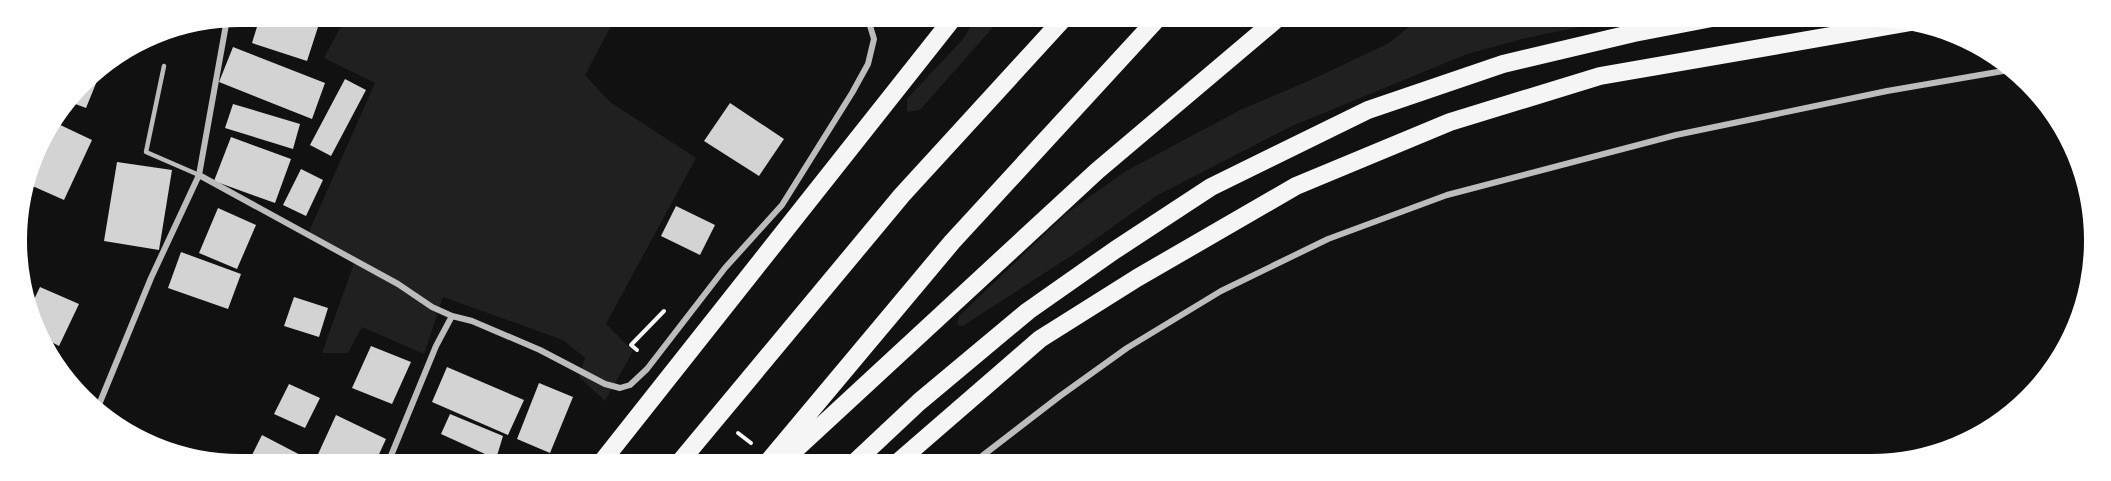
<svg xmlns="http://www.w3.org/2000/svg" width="2111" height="481" font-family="'PT Sans',sans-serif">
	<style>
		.green { fill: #202020 }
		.building { fill: #d3d3d3 }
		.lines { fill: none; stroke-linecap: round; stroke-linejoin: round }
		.path { stroke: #f5f5f5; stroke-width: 4 }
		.service { stroke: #bcbcbc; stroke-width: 4.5 }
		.minor { stroke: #bcbcbc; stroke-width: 6 }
		.motorway { stroke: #f5f5f5; stroke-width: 18 }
	</style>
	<rect width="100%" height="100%" fill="#111"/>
	<path class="green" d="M 346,17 L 624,17 L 610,28 L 585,75 L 610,102 L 696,158 L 606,324 L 633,351 L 605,401 L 579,377 L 585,358 L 563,340 L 443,297 L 424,354 L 362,327 L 348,353 L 322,353 L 356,258 L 307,236 L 375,83 L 324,58 Z
		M 976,17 L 1002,17 L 920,110 L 907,112 L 907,99 L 964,38 Z
		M 1420,18 L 1624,18 L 1526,38 L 1467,54 L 1292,126 L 1156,196 L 1080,250 L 963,326 L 957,325 L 959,316 L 1067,213 L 1126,171 L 1240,110 L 1313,79 L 1389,43 Z"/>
	<path class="building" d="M 260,17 L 287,17 L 318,27 L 307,61 L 252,43 Z
		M 233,47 L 325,83 L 312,119 L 219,82 Z
		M 92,73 L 99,76 L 86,108 L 70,102 Z
		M 345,79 L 366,90 L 331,156 L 310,145 Z
		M 730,103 L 784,139 L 759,176 L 704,141 Z
		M 233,104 L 300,124 L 293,149 L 225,128 Z
		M 54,122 L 92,140 L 64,200 L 28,184 L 38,147 L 43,137 Z
		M 231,137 L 291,159 L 275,203 L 214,181 Z
		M 117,162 L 172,170 L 159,250 L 104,241 Z
		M 301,169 L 323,180 L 306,216 L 283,205 Z
		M 676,206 L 715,225 L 700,255 L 661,236 Z
		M 218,208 L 256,225 L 237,269 L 199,253 Z
		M 181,252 L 241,274 L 228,309 L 168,288 Z
		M 40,287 L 79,304 L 59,346 L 42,337 L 28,312 Z
		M 294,297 L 328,308 L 319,337 L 284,326 Z
		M 371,346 L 411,362 L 392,404 L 352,388 Z
		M 447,367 L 524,400 L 508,435 L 432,402 Z
		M 539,383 L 573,397 L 550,453 L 517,439 Z
		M 289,384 L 320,398 L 305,428 L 274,414 Z
		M 450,414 L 503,436 L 496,459 L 441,434 Z
		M 336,415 L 386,439 L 375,463 L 314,463 Z
		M 262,435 L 310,460 L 309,463 L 248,463 Z"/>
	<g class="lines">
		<path class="path" d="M 637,350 L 631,345 L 664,311
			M 738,433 L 751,443"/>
		<path class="service" d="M 164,66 L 146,152 L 199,175"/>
		<path class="minor" d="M 199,175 L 398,284 L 432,307 L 452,316 L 436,346 L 388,463
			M 452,316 L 472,321 L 540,350 L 605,384 L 620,388 L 630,385 L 647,369 L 725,268 L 782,205 L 852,93 L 868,64 L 874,39 L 868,19 L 865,17
			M 98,407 L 151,278 L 199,175 L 227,19
			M 973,463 L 1060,396 L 1127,348 L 1221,291 L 1328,239 L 1447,195 L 1676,135 L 1887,91 L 2009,70"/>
		<path class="motorway" d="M 601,463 L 954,17
			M 679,463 L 902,195 L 1065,17
			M 767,463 L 952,242 L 1158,18
			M 781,463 L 1097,171 L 1278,18
			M 854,463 L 919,402 L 1028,311 L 1115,250 L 1211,187 L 1368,110 L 1503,64 L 1634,33 L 1712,18
			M 897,463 L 1040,339 L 1137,278 L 1296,186 L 1450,122 L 1600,76 L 1911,22"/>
	</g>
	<path d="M0 0H2111V481H0ZM240 27H1871A213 213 0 0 1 2084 240V241A213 213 0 0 1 1871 454H240A213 213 0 0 1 27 241V240A213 213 0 0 1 240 27Z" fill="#fefefe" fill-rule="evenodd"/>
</svg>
